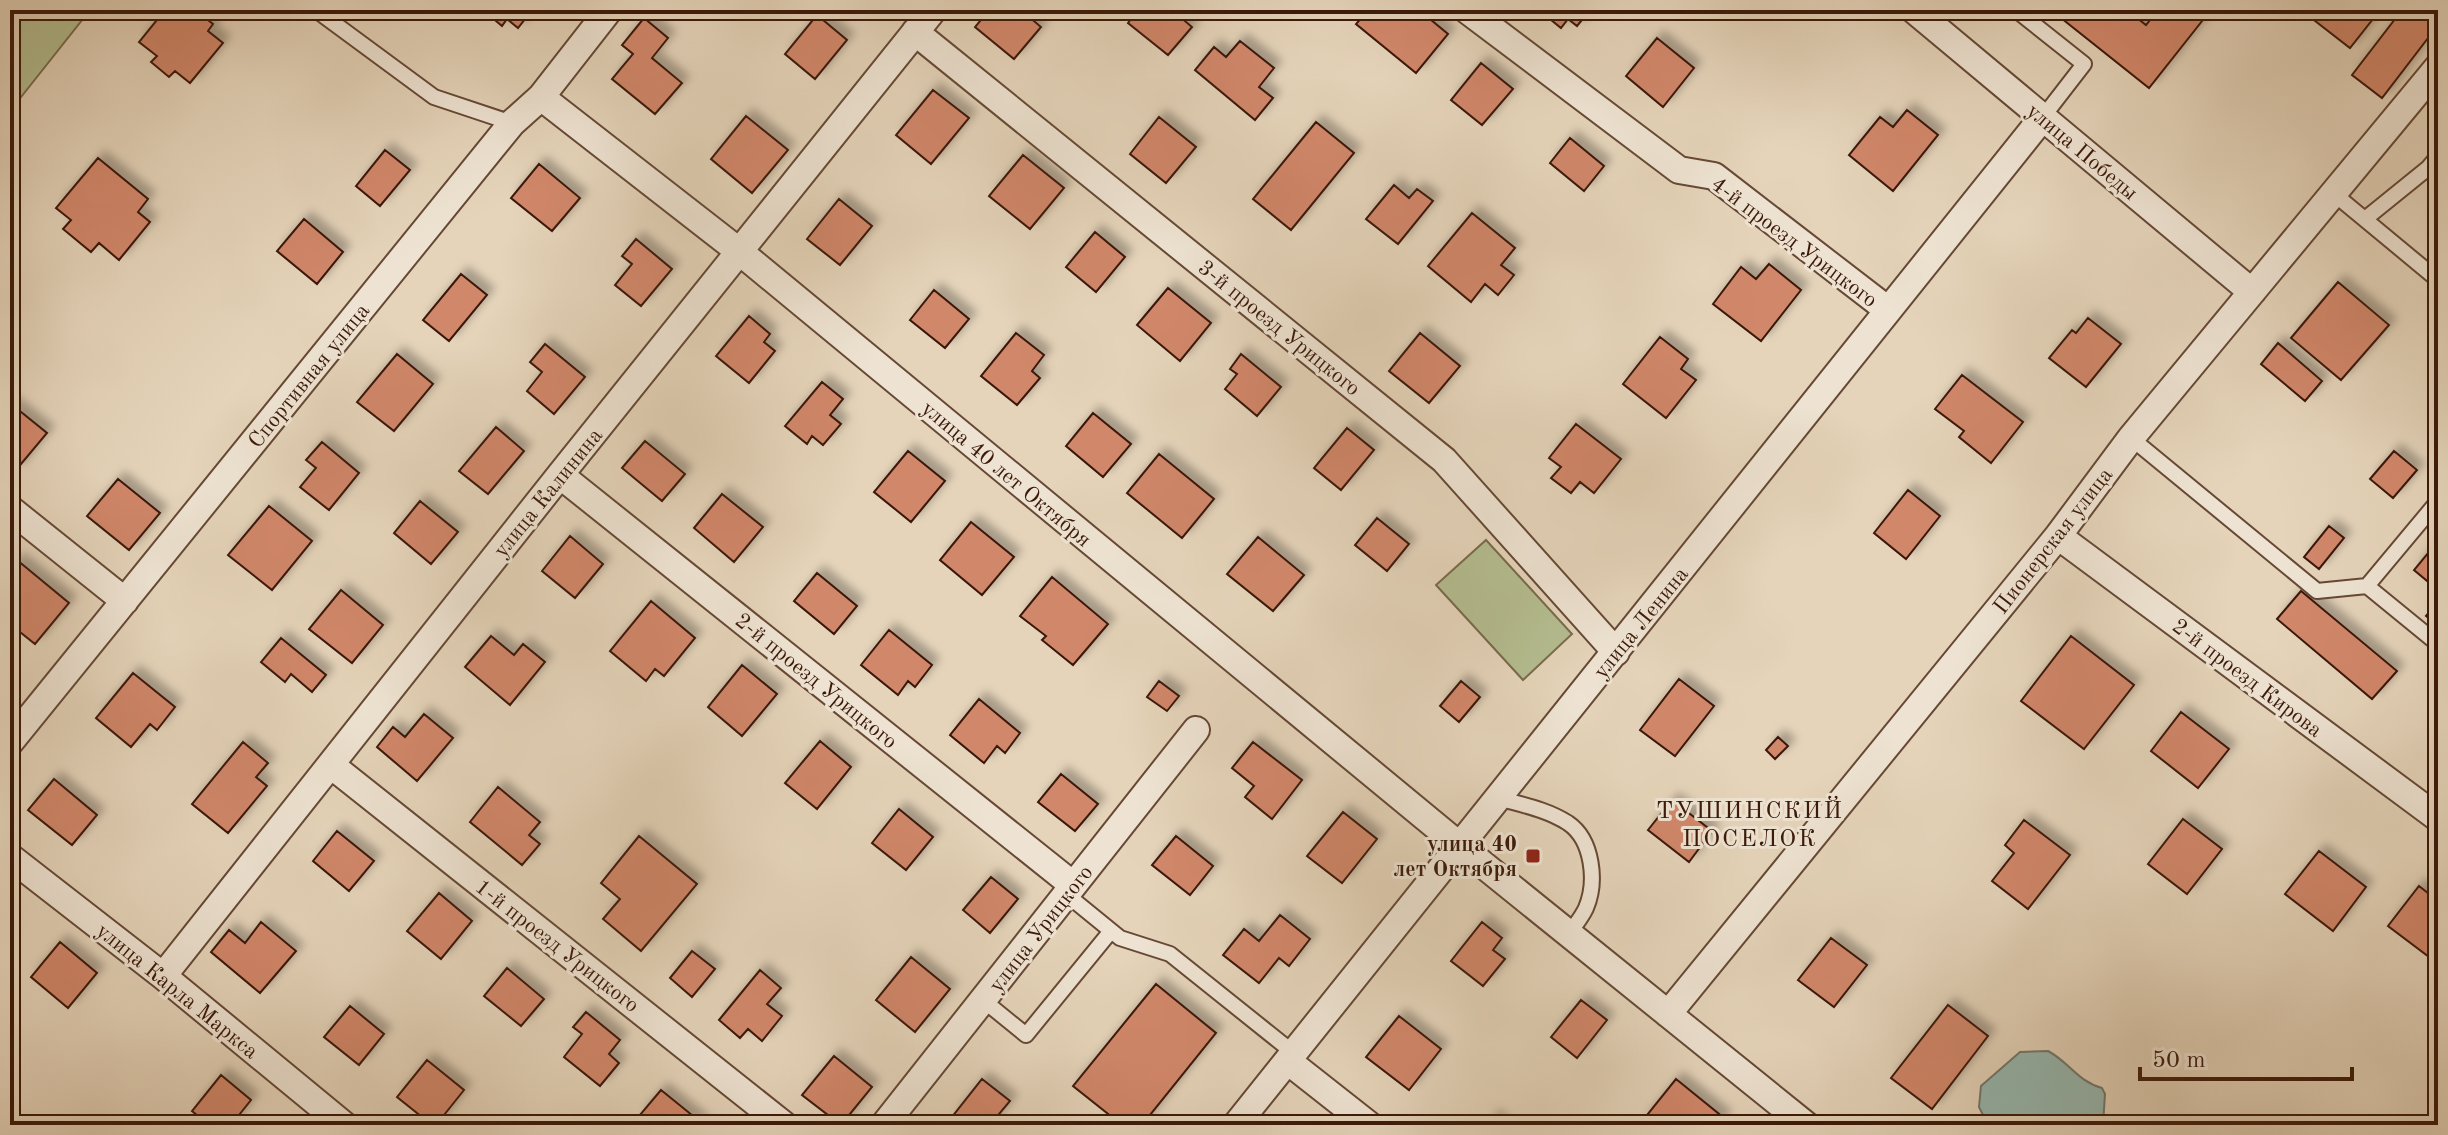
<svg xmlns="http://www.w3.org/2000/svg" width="2448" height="1135" font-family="'Old Standard TT',serif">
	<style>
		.green { fill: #b4bd90; stroke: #786b4c; stroke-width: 2 }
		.water { fill: #96b8b0; stroke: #72786d; stroke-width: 2 }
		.building { fill: #d1876a; stroke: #3b1909; stroke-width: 2; filter: url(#shadow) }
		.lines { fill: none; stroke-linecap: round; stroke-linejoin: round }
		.service-casing { stroke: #664835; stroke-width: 18 }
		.minor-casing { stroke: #664835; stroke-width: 30 }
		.service { stroke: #eee3d2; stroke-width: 14 }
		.minor { stroke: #eee3d2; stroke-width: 26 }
		.poi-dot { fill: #8f2418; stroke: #eee3d2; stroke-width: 3 }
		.labels { text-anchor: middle; stroke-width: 6; stroke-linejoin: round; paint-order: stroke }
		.street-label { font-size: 22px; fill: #3b1909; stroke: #eee3d2 }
		.poi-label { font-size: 22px; font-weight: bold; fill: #3b1909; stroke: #eee3d2; text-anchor: end }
		.neighbourhood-label { font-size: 24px; letter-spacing: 2px; fill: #3b1909; stroke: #eee3d2 }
	</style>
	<defs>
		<filter id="shadow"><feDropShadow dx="7" dy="-7" stdDeviation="4" flood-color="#0004"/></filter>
	</defs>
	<rect width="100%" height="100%" fill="#e5d4ba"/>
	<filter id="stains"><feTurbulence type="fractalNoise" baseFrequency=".0025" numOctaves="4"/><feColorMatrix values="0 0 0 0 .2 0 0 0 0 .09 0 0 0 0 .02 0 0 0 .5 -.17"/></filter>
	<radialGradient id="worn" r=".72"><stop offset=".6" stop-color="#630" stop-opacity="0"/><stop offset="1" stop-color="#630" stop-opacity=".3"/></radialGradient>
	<path class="green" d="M 10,10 L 90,10 L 10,111 Z
		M 1486,540 L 1572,634 L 1523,680 L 1436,585 Z"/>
	<path class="water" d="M 2048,1051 C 2069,1062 2077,1081 2102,1088 L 2105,1094 L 2103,1125 L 1988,1125 L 1979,1107 L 1981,1086 L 2020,1052 Z"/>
	<path class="building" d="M 165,10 L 183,10 L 189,16 L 195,10 L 213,24 L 208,31 L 223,43 L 190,83 L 175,71 L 169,77 L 151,62 L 157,56 L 139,42 Z
		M 483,10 L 532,10 L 518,28 L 507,19 L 502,26 Z
		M 989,10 L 1021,10 L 1041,27 L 1014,59 L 975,27 Z
		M 1138,10 L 1172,10 L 1192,27 L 1168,55 L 1128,23 Z
		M 1368,10 L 1419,10 L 1448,34 L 1416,73 L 1356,24 Z
		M 1590,10 L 1577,26 L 1568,19 L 1561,28 L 1540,11 Z
		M 2051,10 L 2127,10 L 2146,25 L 2158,10 L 2198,10 L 2206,16 L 2149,88 Z
		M 2301,10 L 2380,10 L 2350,48 Z
		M 2402,10 L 2438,10 L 2438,25 L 2382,98 L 2352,75 Z
		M 817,15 L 847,40 L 815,79 L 785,54 Z
		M 644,18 L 668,38 L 652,58 L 682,83 L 655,114 L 612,79 L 633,54 L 622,45 Z
		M 1657,38 L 1694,68 L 1663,107 L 1626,76 Z
		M 1240,41 L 1274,68 L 1259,87 L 1273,98 L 1255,120 L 1195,70 L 1214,47 L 1226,57 Z
		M 1481,63 L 1513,89 L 1482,125 L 1451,100 Z
		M 933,90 L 969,118 L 931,164 L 896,135 Z
		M 1907,110 L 1938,135 L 1893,191 L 1849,155 L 1880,117 L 1893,127 Z
		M 746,116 L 788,150 L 752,193 L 711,159 Z
		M 1159,117 L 1196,147 L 1166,183 L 1130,154 Z
		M 1316,122 L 1354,153 L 1291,230 L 1253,199 Z
		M 1570,138 L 1604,166 L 1584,191 L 1550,163 Z
		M 385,150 L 410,170 L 380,206 L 356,186 Z
		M 1023,155 L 1064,188 L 1030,229 L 989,196 Z
		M 98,158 L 148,199 L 138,212 L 150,222 L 119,260 L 99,243 L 91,252 L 63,229 L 71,220 L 56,208 Z
		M 539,164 L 580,198 L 552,231 L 511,198 Z
		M 1394,185 L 1409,198 L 1417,189 L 1433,201 L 1398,244 L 1366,219 Z
		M 839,199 L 872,226 L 840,265 L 807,239 Z
		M 1472,213 L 1515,248 L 1501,265 L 1514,275 L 1498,295 L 1485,284 L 1471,302 L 1428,266 Z
		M 304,219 L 343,252 L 317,284 L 277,251 Z
		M 1095,232 L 1125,257 L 1096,292 L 1066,267 Z
		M 636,239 L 672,269 L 641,306 L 615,285 L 632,264 L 622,256 Z
		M 1769,264 L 1801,290 L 1761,341 L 1713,304 L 1741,267 L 1756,279 Z
		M 461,274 L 487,295 L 449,341 L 423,320 Z
		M 2338,282 L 2389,325 L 2341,380 L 2291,338 Z
		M 1168,288 L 1211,323 L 1180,361 L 1137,325 Z
		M 934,290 L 969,319 L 945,348 L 910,320 Z
		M 749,316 L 770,334 L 764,342 L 775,351 L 749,383 L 716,356 Z
		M 2088,318 L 2121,344 L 2086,387 L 2049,358 L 2072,330 L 2076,333 Z
		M 1016,333 L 1044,355 L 1032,371 L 1040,378 L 1017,405 L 981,376 Z
		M 1420,333 L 1460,366 L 1429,403 L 1389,371 Z
		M 1660,337 L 1688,359 L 1681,369 L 1696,380 L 1666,418 L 1623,384 Z
		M 2278,343 L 2322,381 L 2305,401 L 2261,364 Z
		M 545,344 L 585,377 L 554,414 L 527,391 L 542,372 L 530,362 Z
		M 397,354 L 433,384 L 394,431 L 357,402 Z
		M 1241,354 L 1281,387 L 1257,416 L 1225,389 L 1237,374 L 1230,369 Z
		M 1962,375 L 2023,422 L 1991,463 L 1959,437 L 1964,431 L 1935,409 Z
		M 822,382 L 843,399 L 830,415 L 841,424 L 823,445 L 812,436 L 807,444 L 785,426 Z
		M 10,403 L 47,433 L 16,470 L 10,465 Z
		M 1093,413 L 1131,444 L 1103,477 L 1066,446 Z
		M 1576,424 L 1621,459 L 1594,493 L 1580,482 L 1571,493 L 1551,478 L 1561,467 L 1549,458 Z
		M 496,427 L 524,451 L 488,494 L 459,471 Z
		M 1347,428 L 1374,450 L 1341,490 L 1314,468 Z
		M 645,441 L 685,474 L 662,501 L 622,468 Z
		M 322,442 L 359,473 L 329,510 L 300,487 L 316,468 L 306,460 Z
		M 908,451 L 945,481 L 911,522 L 874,492 Z
		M 2394,451 L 2417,470 L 2393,498 L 2370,479 Z
		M 1159,454 L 1214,499 L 1182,538 L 1127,493 Z
		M 118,479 L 160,513 L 129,550 L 87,516 Z
		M 1908,490 L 1940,516 L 1906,559 L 1874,533 Z
		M 722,494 L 763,527 L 734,562 L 694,528 Z
		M 420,501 L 458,532 L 431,564 L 394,533 Z
		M 269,506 L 312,541 L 272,590 L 228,555 Z
		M 1377,518 L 1409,544 L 1387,571 L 1355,545 Z
		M 971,522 L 1014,557 L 982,595 L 940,560 Z
		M 2329,526 L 2344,538 L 2319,569 L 2304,557 Z
		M 570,536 L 603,564 L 575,598 L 542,571 Z
		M 1258,537 L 1304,575 L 1273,611 L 1227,574 Z
		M 2438,541 L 2438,590 L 2414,570 Z
		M 17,560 L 69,603 L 35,644 L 10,624 L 10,569 Z
		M 817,573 L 857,606 L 834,634 L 794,601 Z
		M 1052,577 L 1108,624 L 1073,665 L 1042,640 L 1046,636 L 1020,616 Z
		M 341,590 L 383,625 L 352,663 L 309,629 Z
		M 2301,591 L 2397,671 L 2372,699 L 2277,619 Z
		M 651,601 L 695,638 L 664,676 L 655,669 L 646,681 L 610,651 Z
		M 2438,602 L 2438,626 L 2426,616 Z
		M 889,630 L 932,665 L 915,687 L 908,681 L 898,695 L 861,665 Z
		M 491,636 L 514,655 L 523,644 L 545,662 L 510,705 L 465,667 Z
		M 2071,636 L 2134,685 L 2084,749 L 2021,701 Z
		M 281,638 L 326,675 L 312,692 L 291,674 L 285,682 L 261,662 Z
		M 742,665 L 777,694 L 742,736 L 708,707 Z
		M 133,673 L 175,707 L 157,730 L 150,724 L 131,747 L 96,718 Z
		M 1679,679 L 1714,706 L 1675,756 L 1640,730 Z
		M 1159,681 L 1179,696 L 1167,711 L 1147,697 Z
		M 1461,681 L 1480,697 L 1459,722 L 1440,706 Z
		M 979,699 L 1020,733 L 1005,753 L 997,746 L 984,763 L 950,735 Z
		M 2181,712 L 2229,749 L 2198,788 L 2151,751 Z
		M 424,714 L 453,738 L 417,781 L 377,747 L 393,727 L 405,737 Z
		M 1778,737 L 1788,746 L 1775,759 L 1766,750 Z
		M 820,741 L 851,767 L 817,809 L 785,783 Z
		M 243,742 L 268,763 L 256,777 L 267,786 L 228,833 L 192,804 Z
		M 1253,742 L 1302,780 L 1272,819 L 1245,797 L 1254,786 L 1232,768 Z
		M 1061,774 L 1098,804 L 1075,831 L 1038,802 Z
		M 54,779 L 97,815 L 72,845 L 28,810 Z
		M 498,787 L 540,822 L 529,835 L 540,844 L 522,865 L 470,822 Z
		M 1672,800 L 1712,831 L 1689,862 L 1648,830 Z
		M 899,809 L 933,837 L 906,870 L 872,843 Z
		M 1343,812 L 1377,839 L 1342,883 L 1307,856 Z
		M 2183,819 L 2222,849 L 2187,894 L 2148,864 Z
		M 2024,820 L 2070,855 L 2028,909 L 1992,881 L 2014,853 L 2005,845 Z
		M 337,831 L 374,861 L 349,891 L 313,861 Z
		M 639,836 L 697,884 L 641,951 L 603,919 L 620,899 L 601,883 Z
		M 1176,836 L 1213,866 L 1190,895 L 1152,865 Z
		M 2319,851 L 2366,887 L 2333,931 L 2285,894 Z
		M 991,877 L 1018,899 L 990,933 L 963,910 Z
		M 2419,886 L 2438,901 L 2437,963 L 2388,926 Z
		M 439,893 L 472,921 L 441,959 L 407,931 Z
		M 1280,915 L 1310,939 L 1289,966 L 1279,958 L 1259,983 L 1223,955 L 1244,929 L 1259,941 Z
		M 261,922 L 296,951 L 260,993 L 211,952 L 229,930 L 245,943 Z
		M 1482,922 L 1502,938 L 1493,950 L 1505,959 L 1483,986 L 1451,961 Z
		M 1831,938 L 1867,965 L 1834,1007 L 1798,980 Z
		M 60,942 L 97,973 L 68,1008 L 31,977 Z
		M 692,951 L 715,969 L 692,997 L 670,978 Z
		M 911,957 L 950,989 L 915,1032 L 876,1000 Z
		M 507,968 L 544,999 L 521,1026 L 484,996 Z
		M 760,970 L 781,988 L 767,1004 L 782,1016 L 762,1041 L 748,1029 L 740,1038 L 719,1020 Z
		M 1156,984 L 1216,1033 L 1142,1125 L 1122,1125 L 1073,1086 Z
		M 1581,1000 L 1607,1020 L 1577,1058 L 1551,1037 Z
		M 1948,1005 L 1988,1036 L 1932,1109 L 1891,1078 Z
		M 350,1006 L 384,1034 L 359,1065 L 324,1037 Z
		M 586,1012 L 620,1040 L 609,1054 L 619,1063 L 600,1086 L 564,1057 L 582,1034 L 573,1027 Z
		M 1399,1016 L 1441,1049 L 1409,1090 L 1366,1057 Z
		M 834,1056 L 872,1087 L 841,1125 L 802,1095 Z
		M 427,1060 L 464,1090 L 436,1125 L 432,1125 L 397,1097 Z
		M 221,1075 L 251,1100 L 231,1125 L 209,1125 L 192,1111 Z
		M 982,1079 L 1010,1101 L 990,1125 L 961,1125 L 952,1117 Z
		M 1676,1079 L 1724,1118 L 1718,1125 L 1650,1125 L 1643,1120 Z
		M 661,1090 L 703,1124 L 702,1125 L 650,1125 L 639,1116 Z
		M 1493,1117 L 1503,1125 L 1487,1125 Z"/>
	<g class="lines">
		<defs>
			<path id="service" d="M 316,10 L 434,97 L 512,123
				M 2016,10 L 2084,64 L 2043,117
				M 2333,193 L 2438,280
				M 2365,219 L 2428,168 L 2438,156
				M 2131,438 L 2317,591 L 2367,586 L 2438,644
				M 2367,586 L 2438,501
				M 1498,798 C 1522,805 1546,809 1568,823 C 1593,840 1597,882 1586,908 C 1582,917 1575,925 1569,934
				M 1066,894 L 1120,938 L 1170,954 L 1295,1054
				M 983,1000 L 1026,1035 L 1111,931"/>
			<path id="minor" d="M 1467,10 L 1679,170 L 1714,176 L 1888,310
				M 1914,10 L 2252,292
				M 915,32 L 1444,460 L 1616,652
				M 541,97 L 740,252 L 1460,846 L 1806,1125
				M 560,475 L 1073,885
				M 10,509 L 125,601
				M 2058,536 L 2438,818
				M 10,742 L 512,123 L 541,97 L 609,10
				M 331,765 L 784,1125
				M 10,857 L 163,976 L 344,1125
				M 163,976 L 560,475 L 933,10
				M 1668,1014 L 2058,536 L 2131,438 L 2438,67
				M 1289,1062 L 1369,1125
				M 884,1125 L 1196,730
				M 1236,1125 L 2043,117"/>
		</defs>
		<use href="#service" class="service-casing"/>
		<use href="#minor" class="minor-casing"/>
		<use href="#service" class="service"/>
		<use href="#minor" class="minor"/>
	</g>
	<rect class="poi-dot" x="1525" y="848" width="16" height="16" rx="4"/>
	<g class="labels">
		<g class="street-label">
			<text transform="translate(2083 151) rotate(40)" y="8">улица Победы</text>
			<text transform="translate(1795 241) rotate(37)" y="8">4-й проезд Урицкого</text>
			<text transform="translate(1280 327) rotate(39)" y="8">3-й проезд Урицкого</text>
			<text transform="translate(308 375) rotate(-51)" y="8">Спортивная улица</text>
			<text transform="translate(1007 473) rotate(40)" y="8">улица 40 лет Октября</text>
			<text transform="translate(547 492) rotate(-51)" y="8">улица Калинина</text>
			<text transform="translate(2052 540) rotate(-52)" y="8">Пионерская улица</text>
			<text transform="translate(1640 622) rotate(-51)" y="8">улица Ленина</text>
			<text transform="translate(2248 677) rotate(37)" y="8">2-й проезд Кирова</text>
			<text transform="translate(817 680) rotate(39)" y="8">2-й проезд Урицкого</text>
			<text transform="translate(1040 928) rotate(-52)" y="8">улица Урицкого</text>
			<text transform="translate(558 945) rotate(38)" y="8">1-й проезд Урицкого</text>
			<text transform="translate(178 990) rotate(39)" y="8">улица Карла Маркса</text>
		</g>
		<g class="poi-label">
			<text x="1517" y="851">улица 40<tspan x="1517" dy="25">лет Октября</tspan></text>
		</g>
		<g class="neighbourhood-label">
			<text x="1750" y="818">ТУШИНСКИЙ<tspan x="1750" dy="28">ПОСЕЛОК</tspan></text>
		</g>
	</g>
	<rect width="2448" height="1135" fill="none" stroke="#e5d4ba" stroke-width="40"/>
	<rect x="12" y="12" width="2424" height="1111" fill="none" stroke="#3b1909" stroke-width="4"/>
	<rect x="20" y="20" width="2408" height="1095" fill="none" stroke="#3b1909" stroke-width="2"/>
	<path d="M2140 1067v12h212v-12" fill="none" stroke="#3b1909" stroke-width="4"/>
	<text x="2152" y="1067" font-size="24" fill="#3b1909" stroke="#eee3d2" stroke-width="6" paint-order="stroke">50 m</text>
	<rect width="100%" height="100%" filter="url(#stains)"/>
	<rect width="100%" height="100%" fill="url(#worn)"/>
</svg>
